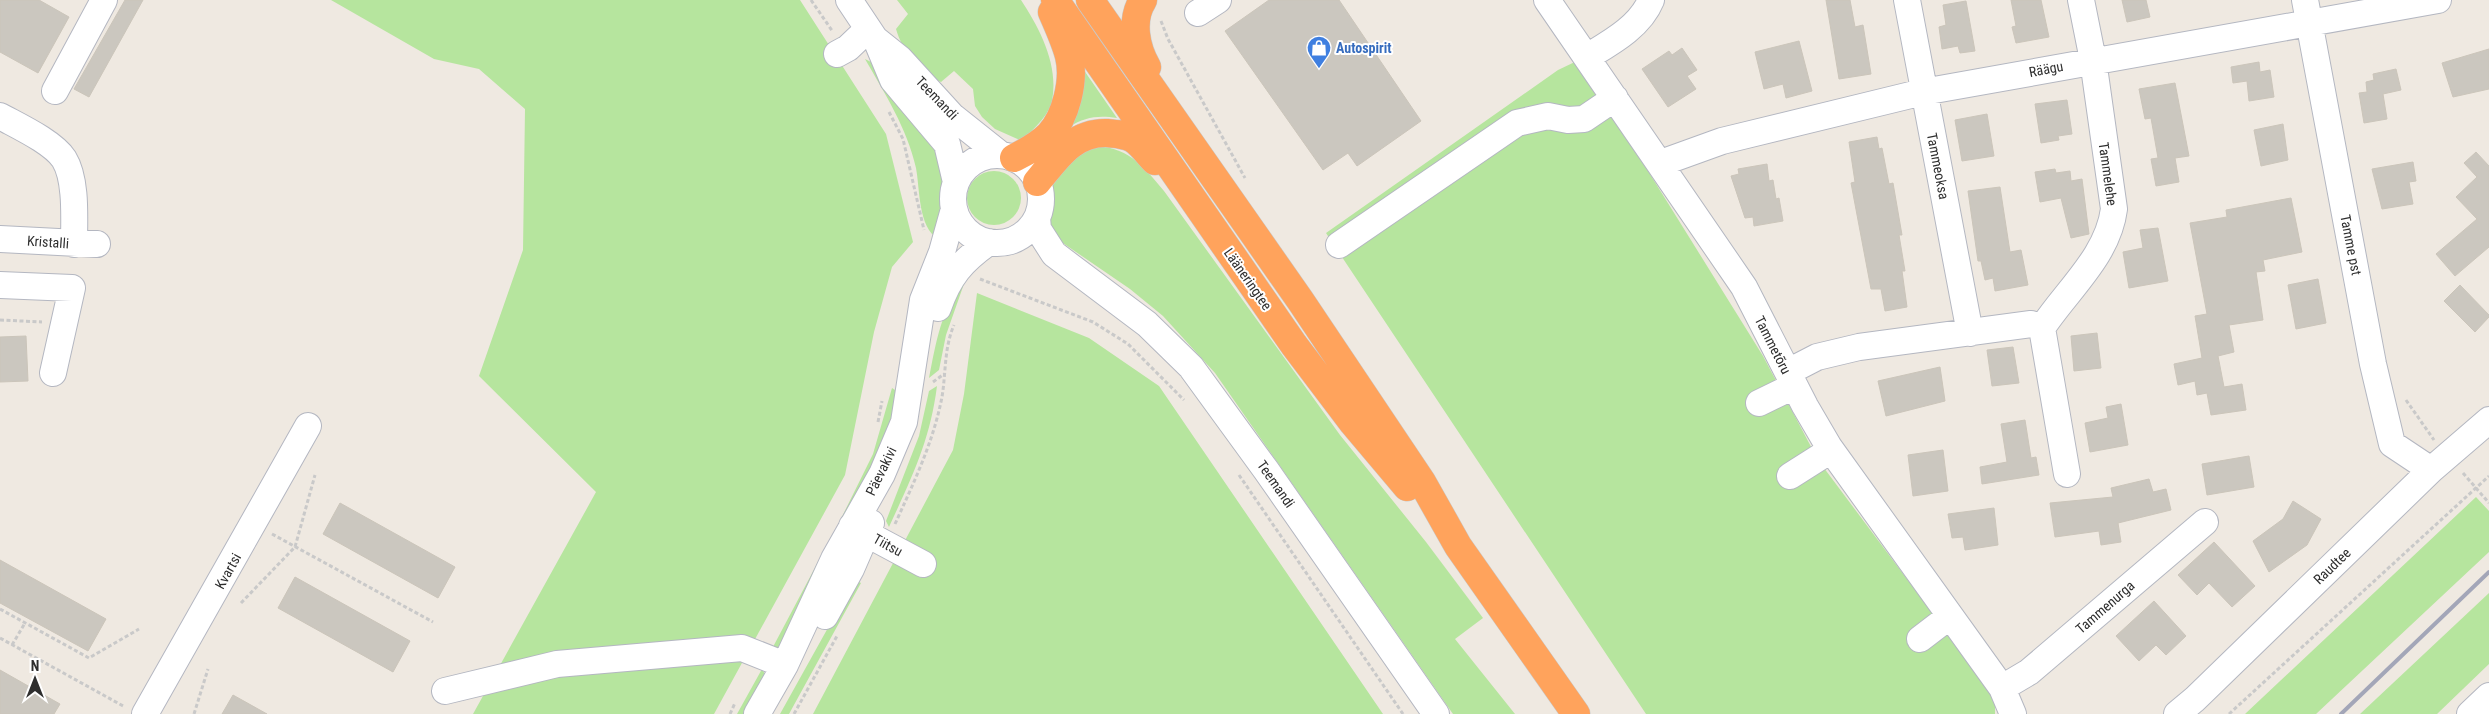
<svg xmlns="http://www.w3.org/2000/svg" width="2489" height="714" font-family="'Roboto Condensed',sans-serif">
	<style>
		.green { fill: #b6e59e }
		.building { fill: #cbc7bf; stroke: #cbc5ba }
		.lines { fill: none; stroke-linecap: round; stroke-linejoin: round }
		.minor-casing { stroke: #b4b7c1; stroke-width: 28 }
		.highway-casing { stroke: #c9c9c9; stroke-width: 29 }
		.path { stroke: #c9c9c9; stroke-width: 3; stroke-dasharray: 4 2.5; stroke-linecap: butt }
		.minor { stroke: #fff; stroke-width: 26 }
		.highway { stroke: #ffa35c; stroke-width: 28 }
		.rail { stroke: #a3a6b8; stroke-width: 4 }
		.labels { text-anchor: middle; stroke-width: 4; stroke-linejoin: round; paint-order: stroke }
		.shop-label { font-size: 14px; font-weight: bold; fill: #366cbe; stroke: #fff; text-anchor: start }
		.street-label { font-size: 14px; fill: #2e2e2e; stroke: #fff }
	</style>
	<rect width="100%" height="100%" fill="#efe9e1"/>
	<path class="green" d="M 331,0 L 800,0 L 886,134 L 913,242 L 892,267 L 874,332 L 845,475 L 714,714 L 473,714 L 596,492 L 479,376 L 523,250 L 525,109 L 479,69 L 434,59 Z
		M 897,0 L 1021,0 C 1040,29 1059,65 1052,101 C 1049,116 1032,130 1022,141 L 995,129 L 982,117 L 975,106 L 973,89 L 954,71 L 941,82 C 921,73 902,51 896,29 L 908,14 Z
		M 865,59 L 873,63 L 941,150 L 945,174 L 938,239 C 918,227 920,189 916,168 C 907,128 885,94 865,59 Z
		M 1579,60 L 1763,356 L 1818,460 L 1963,654 L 1995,701 L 1995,714 L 1646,714 L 1326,233 L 1558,70 Z
		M 1081,66 L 1117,118 C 1098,115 1085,117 1069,127 Z
		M 1088,146 C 1126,145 1141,163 1164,191 L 1340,435 L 1426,542 L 1483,618 L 1455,639 L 1515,714 L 1453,714 L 1215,373 L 1163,316 L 1130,289 L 1057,239 C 1032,197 1058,173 1088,146 Z
		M967 198a27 27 0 1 1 54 0a27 27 0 1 1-54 0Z
		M 965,281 L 946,335 L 939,370 L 929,378 C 936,343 941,308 965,281 Z
		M 977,293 L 1089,338 L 1159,386 L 1383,714 L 813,714 L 953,450 L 964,394 Z
		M 937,386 C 930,441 912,477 889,527 L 886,521 L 919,436 L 929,391 Z
		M 892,388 L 898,392 C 900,438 850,509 826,549 L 873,454 Z
		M 2476,497 L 2489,511 L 2489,552 L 2316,714 L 2245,714 Z
		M 819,560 L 787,642 L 773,650 L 774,645 Z
		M 857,581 L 861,583 L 789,714 L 780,714 L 834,617 Z
		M 2489,593 L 2489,664 L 2437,714 L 2360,714 Z
		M 762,669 L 765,674 L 747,714 L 737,714 Z"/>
	<path class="building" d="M 0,0 L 39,0 L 69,17 L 38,73 L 0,52 Z
		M 125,0 L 143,0 L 89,97 L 74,89 Z
		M 1269,0 L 1339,0 L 1421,121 L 1357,166 L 1348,153 L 1323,170 L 1225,31 Z
		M 1826,0 L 1850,0 L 1855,27 L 1863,25 L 1871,74 L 1839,79 Z
		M 2011,0 L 2041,0 L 2049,37 L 2016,43 L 2012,27 L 2016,26 Z
		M 2122,0 L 2146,0 L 2150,17 L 2127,22 Z
		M 1966,1 L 1975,51 L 1960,53 L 1958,46 L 1942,49 L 1939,27 L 1946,25 L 1943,5 Z
		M 1799,41 L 1812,91 L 1786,98 L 1783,84 L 1764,89 L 1755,52 Z
		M 1682,48 L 1697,70 L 1687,76 L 1696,89 L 1668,107 L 1642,69 L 1669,51 L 1672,55 Z
		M 2489,49 L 2489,89 L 2453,97 L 2442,63 Z
		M 2259,62 L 2260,72 L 2270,70 L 2274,97 L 2249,101 L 2247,81 L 2233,83 L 2231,67 Z
		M 2396,69 L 2401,90 L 2383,94 L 2387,119 L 2364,123 L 2359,93 L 2367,92 L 2366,82 L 2374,80 L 2373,74 Z
		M 2175,83 L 2189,156 L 2175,158 L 2179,182 L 2156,186 L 2151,159 L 2158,158 L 2151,118 L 2145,119 L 2139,89 Z
		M 2067,100 L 2072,134 L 2058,136 L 2059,140 L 2041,143 L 2035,104 Z
		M 1987,114 L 1994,156 L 1962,161 L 1955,120 Z
		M 2283,124 L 2288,160 L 2261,166 L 2254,130 Z
		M 1877,137 L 1879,149 L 1882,148 L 1889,184 L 1893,183 L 1902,235 L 1899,235 L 1905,271 L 1902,271 L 1907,307 L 1885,311 L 1881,289 L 1871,289 L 1851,183 L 1855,182 L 1849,142 Z
		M 2476,152 L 2489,166 L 2489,247 L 2455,276 L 2436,254 L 2477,219 L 2456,197 L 2477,177 L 2464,163 Z
		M 2413,162 L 2416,181 L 2409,182 L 2413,204 L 2382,209 L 2372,169 Z
		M 1767,164 L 1769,181 L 1773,180 L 1776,199 L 1779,198 L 1783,221 L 1754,226 L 1753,217 L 1745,218 L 1731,176 L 1739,174 L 1738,169 Z
		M 2055,169 L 2056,173 L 2070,171 L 2071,181 L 2082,179 L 2089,234 L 2071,238 L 2061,198 L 2040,202 L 2035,172 Z
		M 2000,187 L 2010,252 L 2021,250 L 2028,285 L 1995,291 L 1993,278 L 1985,280 L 1981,261 L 1978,261 L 1968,191 Z
		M 2291,198 L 2302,252 L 2263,260 L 2265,271 L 2256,272 L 2263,320 L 2229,325 L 2234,352 L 2218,356 L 2224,387 L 2242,384 L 2246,410 L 2211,415 L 2207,393 L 2197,395 L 2195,381 L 2178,385 L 2174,364 L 2202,358 L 2195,316 L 2207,314 L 2190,223 L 2227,217 L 2226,210 Z
		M 2158,228 L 2168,281 L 2129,288 L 2123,252 L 2143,248 L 2140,230 Z
		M 2318,279 L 2326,323 L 2296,329 L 2288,285 Z
		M 2460,285 L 2489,315 L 2489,317 L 2475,332 L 2444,301 Z
		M 2097,333 L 2101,368 L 2074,371 L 2071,336 Z
		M 26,336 L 28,381 L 0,382 L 0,337 Z
		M 2013,347 L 2019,383 L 1992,386 L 1987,350 Z
		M 1940,367 L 1945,401 L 1886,416 L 1878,381 Z
		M 2121,404 L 2128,445 L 2090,452 L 2085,423 L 2108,418 L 2106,407 Z
		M 2025,420 L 2031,458 L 2036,457 L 2039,475 L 1982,484 L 1980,467 L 2007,462 L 2001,424 Z
		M 1943,450 L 1948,491 L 1913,496 L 1908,455 Z
		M 2249,456 L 2254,487 L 2207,495 L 2202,464 Z
		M 2149,479 L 2153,492 L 2166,489 L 2171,510 L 2118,523 L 2121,542 L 2101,545 L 2099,531 L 2055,537 L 2050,503 L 2113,497 L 2111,488 Z
		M 2293,501 L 2321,519 L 2307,545 L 2269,572 L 2253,541 L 2283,519 Z
		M 340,503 L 455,567 L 438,598 L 323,534 Z
		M 1994,508 L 1998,545 L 1965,550 L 1963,537 L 1952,538 L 1948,514 Z
		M 2214,542 L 2255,586 L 2232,607 L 2209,583 L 2197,595 L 2178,575 Z
		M 0,560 L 106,619 L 88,651 L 0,603 Z
		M 295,577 L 410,641 L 393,672 L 278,608 Z
		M 2154,601 L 2186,636 L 2166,655 L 2156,645 L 2139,661 L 2116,636 Z
		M 0,670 L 60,704 L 54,714 L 0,714 Z
		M 233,695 L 267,714 L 222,714 Z"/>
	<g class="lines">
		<defs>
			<path id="minor" d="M 849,0 L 875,39 L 900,59 L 952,116 L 1001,155
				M 1547,0 L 1744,287 L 1805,406 L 1829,447 L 2002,688 L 2013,714
				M 1907,0 L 1970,333
				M 2305,0 L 2373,364 L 2392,444 L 2431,470
				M 1198,13 L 1218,0
				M 878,44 L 893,80 L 947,144 L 956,182
				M 837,54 L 848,48 L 868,29
				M 1587,57 C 1610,43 1640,27 1651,0
				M 55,91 L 104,0
				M 0,116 C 18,126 53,142 64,159 C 77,180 74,220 74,244
				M953 199a44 44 0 1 1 88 0a44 44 0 1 1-88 0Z
				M 1661,163 L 1722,141 L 1923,92 L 2438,0
				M 1037,218 L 1038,229 L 1054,254 L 1147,324 L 1191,367 L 1266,470 L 1436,714
				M 0,239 L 97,244
				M 1339,245 L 1517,123 L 1548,116 L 1568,120 L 1584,119 L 1615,98
				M 0,285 L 72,288 L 53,373
				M 938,308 C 949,276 962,261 989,242
				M 1788,372 L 1817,357 L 1859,347 L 2031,324 L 2042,328
				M 1759,403 L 1794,386
				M 2067,474 L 2042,328 C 2067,290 2108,256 2114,209 L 2093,60 L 2081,0
				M 1790,476 L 1831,450
				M 852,526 L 923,564
				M 825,616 L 851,569 L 871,523
				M 1920,639 L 1950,616
				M 2002,688 L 2029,672 L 2205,522
				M 445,691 L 557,664 L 742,648 L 785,665
				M 145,714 L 308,426
				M 757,714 L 785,665 L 834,559 L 882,474 L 904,422 L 923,300 L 942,252 L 954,209
				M 2177,714 L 2195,699 L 2431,470 L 2489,420
				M 2470,714 L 2489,696"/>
			<path id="highway" d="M 1055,0 L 1294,345 L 1353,423 L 1407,487
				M 1090,0 L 1300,300 L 1422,482 L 1458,546 L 1576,714
				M 1143,0 C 1130,20 1136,48 1147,67
				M 1014,158 C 1026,152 1039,145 1049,135 C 1066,117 1075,80 1069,56 C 1065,41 1058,26 1052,12
				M 1037,182 C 1057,158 1073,132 1107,133 C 1116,134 1125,134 1133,139 C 1141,144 1148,154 1155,161"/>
		</defs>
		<use href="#minor" class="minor-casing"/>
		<use href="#highway" class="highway-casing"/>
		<path class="path" d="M 811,0 L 833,32
			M 1161,21 L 1168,39 L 1245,178
			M 889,112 L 903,139 L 924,230
			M 980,279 L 1093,322 L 1128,344 L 1184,400
			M 0,320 L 42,322
			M 933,382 L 944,374
			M 2406,400 L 2434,440
			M 878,422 L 882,401
			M 2463,473 L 2489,503
			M 1239,475 L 1403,714
			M 895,524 C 914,482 933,443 942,397 C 946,373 944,348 954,325
			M 272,534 L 433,622
			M 241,603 L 295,547 L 315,475
			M 0,609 L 89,658 L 139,629
			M 0,638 L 125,707
			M 12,645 L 25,623
			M 194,714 L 208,669
			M 730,714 L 735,703
			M 794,714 L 837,636
			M 2229,714 L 2489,476"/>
		<use href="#minor" class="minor"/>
		<use href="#highway" class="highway"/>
		<path class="rail" d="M 2341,714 L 2489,572"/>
	</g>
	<defs>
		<symbol id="shop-pin" viewBox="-11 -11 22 30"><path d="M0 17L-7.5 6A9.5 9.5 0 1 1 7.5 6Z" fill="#3f7fe0" stroke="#fff"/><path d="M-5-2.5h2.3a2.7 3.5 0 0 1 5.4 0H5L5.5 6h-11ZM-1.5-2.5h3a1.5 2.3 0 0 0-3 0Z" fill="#fff"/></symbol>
	</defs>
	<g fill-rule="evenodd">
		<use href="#shop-pin" x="1305" y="34" width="28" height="38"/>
	</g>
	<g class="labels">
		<g class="shop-label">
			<text x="1336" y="53">Autospirit</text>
		</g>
		<g class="street-label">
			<text transform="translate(2046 69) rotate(-11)" y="5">Räägu</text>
			<text transform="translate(937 98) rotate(46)" y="5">Teemandi</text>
			<text transform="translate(1938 166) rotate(79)" y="5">Tammeoksa</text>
			<text transform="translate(2108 174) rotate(82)" y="5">Tammelehe</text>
			<text transform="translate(48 242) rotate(4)" y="5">Kristalli</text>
			<text transform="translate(2351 245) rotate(79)" y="5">Tamme pst</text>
			<text transform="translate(1248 279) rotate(55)" y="5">Lääneringtee</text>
			<text transform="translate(1773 345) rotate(63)" y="5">Tammetõru</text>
			<text transform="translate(881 471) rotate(-64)" y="5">Päevakivi</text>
			<text transform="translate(1276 484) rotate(55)" y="5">Teemandi</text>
			<text transform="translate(888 545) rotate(29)" y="5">Tiitsu</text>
			<text transform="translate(2332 566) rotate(-44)" y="5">Raudtee</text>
			<text transform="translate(228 571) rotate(-61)" y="5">Kvartsi</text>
			<text transform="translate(2105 607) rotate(-41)" y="5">Tammenurga</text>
		</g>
	</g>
	<g transform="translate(35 679)" stroke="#ffffff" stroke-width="4" paint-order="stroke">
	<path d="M0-4L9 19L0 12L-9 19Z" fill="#2e2e2e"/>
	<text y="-8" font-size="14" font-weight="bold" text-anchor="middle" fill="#2e2e2e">N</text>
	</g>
</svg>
